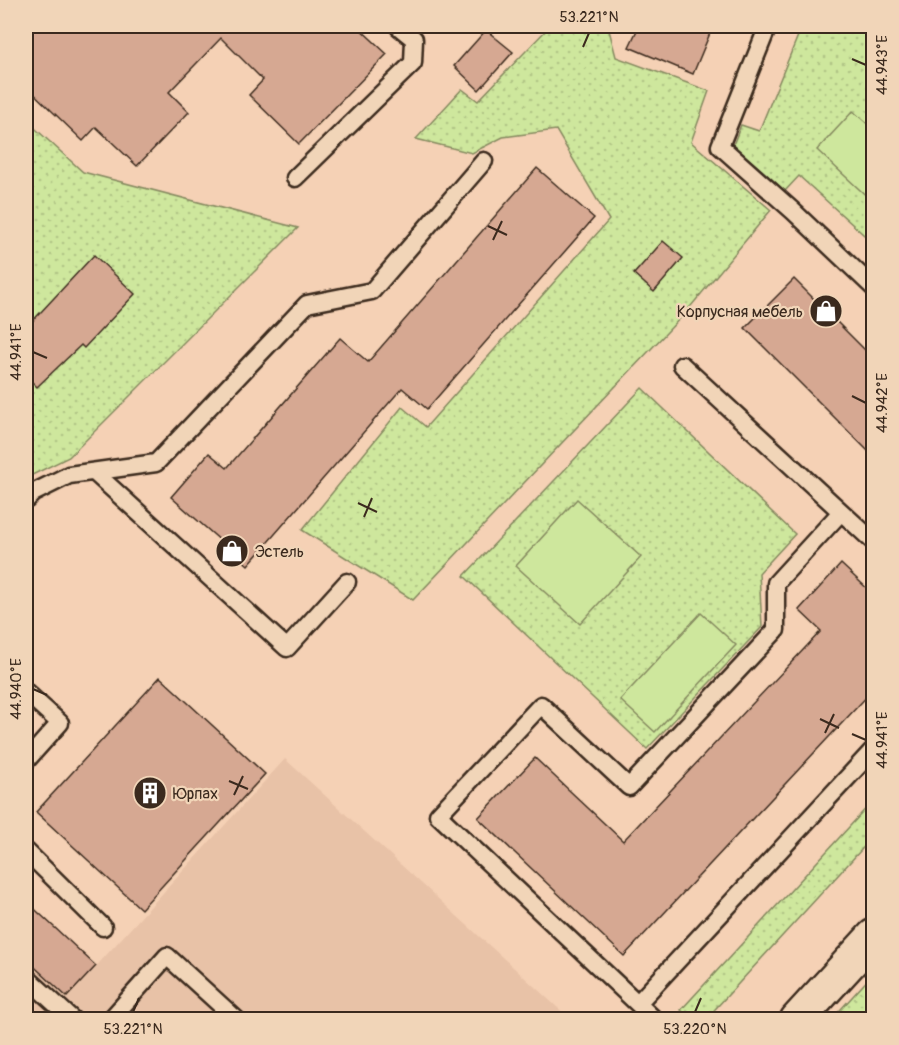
<svg xmlns="http://www.w3.org/2000/svg" width="899" height="1045" font-family="Pangolin,sans-serif">
	<style>
		.built { fill: #e8c2a7 }
		.grass { fill: url(#grass-dots); stroke: #84885e; stroke-width: 1.5 }
		.park { fill: #cee79d; stroke: #84885e; stroke-width: 1.5 }
		.building { fill: #d6a892; stroke: #3b2a1e; stroke-width: 1.5 }
		.lines { fill: none; stroke-linecap: round; stroke-linejoin: round }
		.lane-casing { stroke: #3b2a1e; stroke-width: 21 }
		.primary-casing { stroke: #3b2a1e; stroke-width: 38 }
		.lane { stroke: #f1d5b8; stroke-width: 16 }
		.primary { stroke: #f1d5b8; stroke-width: 33 }
		.ticks { fill: none; stroke: #3b2a1e; stroke-width: 2 }
		.labels { text-anchor: middle; stroke-width: 4.5; stroke-linejoin: round; paint-order: stroke }
		.poi-label { font-size: 16px; fill: #3b2a1e; stroke: #f1d5b8; text-anchor: start }
		.neatline { fill: none; stroke: #3b2a1e; stroke-width: 2 }
		.ticks-label { font-size: 15px; text-anchor: middle; fill: #3b2a1e }
	</style>
	<defs>
		<pattern id="grass-dots" width="8" height="8" patternUnits="userSpaceOnUse" patternTransform="scale(1.5)"><rect width="8" height="8" fill="#cee79d"/><path d="M2 2h.1M6 6h.1" fill="none" stroke="#b2c687" stroke-width="1.8" stroke-linecap="round"/></pattern>
	</defs>
	<rect width="100%" height="100%" fill="#f5d1b5"/>
	<filter id="ink" filterUnits="userSpaceOnUse"><feTurbulence type="fractalNoise" baseFrequency=".0167" numOctaves="2"/><feDisplacementMap in="SourceGraphic" scale="12" xChannelSelector="R" yChannelSelector="G"/><feConvolveMatrix kernelMatrix="1 2 1 2 8 2 1 2 1" color-interpolation-filters="sRGB"/></filter>
	<g filter="url(#ink)">
		<path class="built" d="M 285,759 L 570,1019 L 26,1019 L 26,959 L 68,997 Z"/>
		<path class="grass" d="M 550,26 L 608,26 L 616,57 L 709,91 L 691,142 L 771,210 L 686,312 L 413,600 L 302,530 L 402,407 L 426,427 L 609,220 L 556,130 L 503,137 L 472,153 L 416,139 L 462,89 L 478,101 Z
			M 802,26 L 873,26 L 873,243 L 799,176 L 785,191 L 733,145 L 741,125 L 759,131 Z
			M 27,121 L 83,172 L 298,228 L 69,457 L 26,478 L 26,123 Z
			M 642,388 L 795,534 L 759,573 L 762,627 L 647,749 L 464,576 Z
			M 873,801 L 873,837 L 706,1019 L 691,1019 L 681,1010 Z
			M 873,974 L 873,1015 L 870,1019 L 832,1019 Z"/>
		<path class="park" d="M 853,111 L 873,129 L 873,202 L 817,150 Z
			M 577,499 L 641,557 L 580,624 L 516,566 Z
			M 701,613 L 736,645 L 655,732 L 620,700 Z"/>
		<path class="building" d="M 26,26 L 357,26 L 387,54 L 299,144 L 249,95 L 263,80 L 221,38 L 169,92 L 189,112 L 137,166 L 96,127 L 83,141 L 26,86 Z
			M 639,26 L 713,26 L 693,74 L 629,47 Z
			M 486,30 L 513,52 L 479,90 L 454,66 Z
			M 537,168 L 594,218 L 427,409 L 402,388 L 248,565 L 171,497 L 209,453 L 227,468 L 340,338 L 368,362 Z
			M 663,241 L 683,258 L 654,292 L 634,274 Z
			M 94,255 L 135,294 L 84,348 L 81,345 L 37,387 L 26,376 L 26,328 Z
			M 794,279 L 873,358 L 873,456 L 745,328 Z
			M 841,564 L 873,594 L 873,690 L 624,956 L 478,818 L 535,758 L 623,841 L 821,631 L 799,610 Z
			M 160,677 L 265,774 L 141,909 L 36,812 Z
			M 26,901 L 96,966 L 67,997 L 26,959 Z"/>
		<g class="lines">
			<defs>
				<path id="lane" d="M 768,26 L 720,146 L 793,211 L 874,288
					M 295,178 L 413,63 L 414,39 L 398,26
					M 682,365 L 874,542
					M 94,472 L 287,648 L 347,582
					M 26,500 L 33,493 L 69,475 L 156,463 L 307,304 L 372,291 L 484,161
					M 26,692 L 60,723 L 26,761
					M 26,851 L 103,927
					M 26,977 L 73,1020
					M 638,1003 L 874,749
					M 110,1020 L 167,956 L 237,1020
					M 655,1020 L 438,815 L 541,705 L 629,787 L 776,630 L 776,583 L 841,512"/>
				<path id="primary" d="M 797,1020 L 874,936"/>
			</defs>
			<use href="#lane" class="lane-casing"/>
			<use href="#primary" class="primary-casing"/>
			<use href="#lane" class="lane"/>
			<use href="#primary" class="primary"/>
		</g>
	</g>
	<path class="ticks" d="M 583,47 L 589,33M 852,59 L 866,65M 488,226 L 507,235M 493,240 L 502,221M 33,352 L 47,358M 852,396 L 866,403M 358,503 L 377,512M 364,517 L 372,498M 33,689 L 47,695M 820,719 L 839,728M 825,733 L 834,714M 852,734 L 866,740M 229,781 L 248,789M 234,795 L 243,776M 133,1012 L 139,998M 695,1012 L 701,998"/>
	<defs>
		<symbol id="shop-disc" viewBox="-11 -11 22 22"><circle r="9.5" fill="#3b2a1e" stroke="#f1d5b8"/><path d="M-5-2.5h2.3a2.7 3.5 0 0 1 5.4 0H5L5.5 6h-11ZM-1.5-2.5h3a1.5 2.3 0 0 0-3 0Z" fill="#fff"/></symbol>
		<symbol id="building-disc" viewBox="-11 -11 22 22"><circle r="9.5" fill="#3b2a1e" stroke="#f1d5b8"/><path d="M-4-6H4V6H1V3H-1V6H-4ZM-2.5-4.3h1.7v1.8h-1.7ZM.8-4.3h1.7v1.8H.8ZM-2.5-1h1.7V.8h-1.7ZM.8-1h1.7V.8H.8Z" fill="#fff"/></symbol>
	</defs>
	<g fill-rule="evenodd">
		<use href="#shop-disc" x="807" y="292" width="38" height="38"/>
		<use href="#shop-disc" x="213" y="532" width="38" height="38"/>
		<use href="#building-disc" x="131" y="774" width="38" height="38"/>
	</g>
	<g class="labels">
		<g class="poi-label">
			<text x="803" y="317" text-anchor="end">Корпусная мебель</text>
			<text x="255" y="557">Эстель</text>
			<text x="173" y="799">Юрпах</text>
		</g>
	</g>
	<rect width="899" height="1045" fill="none" stroke="#f1d5b8" stroke-width="66"/>
	<rect x="33" y="33" width="833" height="979" class="neatline"/>
	<g class="ticks-label">
		<text x="589" y="22">53.221°N</text>
		<text transform="translate(882 65) rotate(-90)" y="5">44.943°E</text>
		<text transform="translate(16 352) rotate(-90)" y="5">44.941°E</text>
		<text transform="translate(882 403) rotate(-90)" y="5">44.942°E</text>
		<text transform="translate(16 689) rotate(-90)" y="5">44.940°E</text>
		<text transform="translate(882 740) rotate(-90)" y="5">44.941°E</text>
		<text x="133" y="1034">53.221°N</text>
		<text x="695" y="1034">53.220°N</text>
	</g>
</svg>
